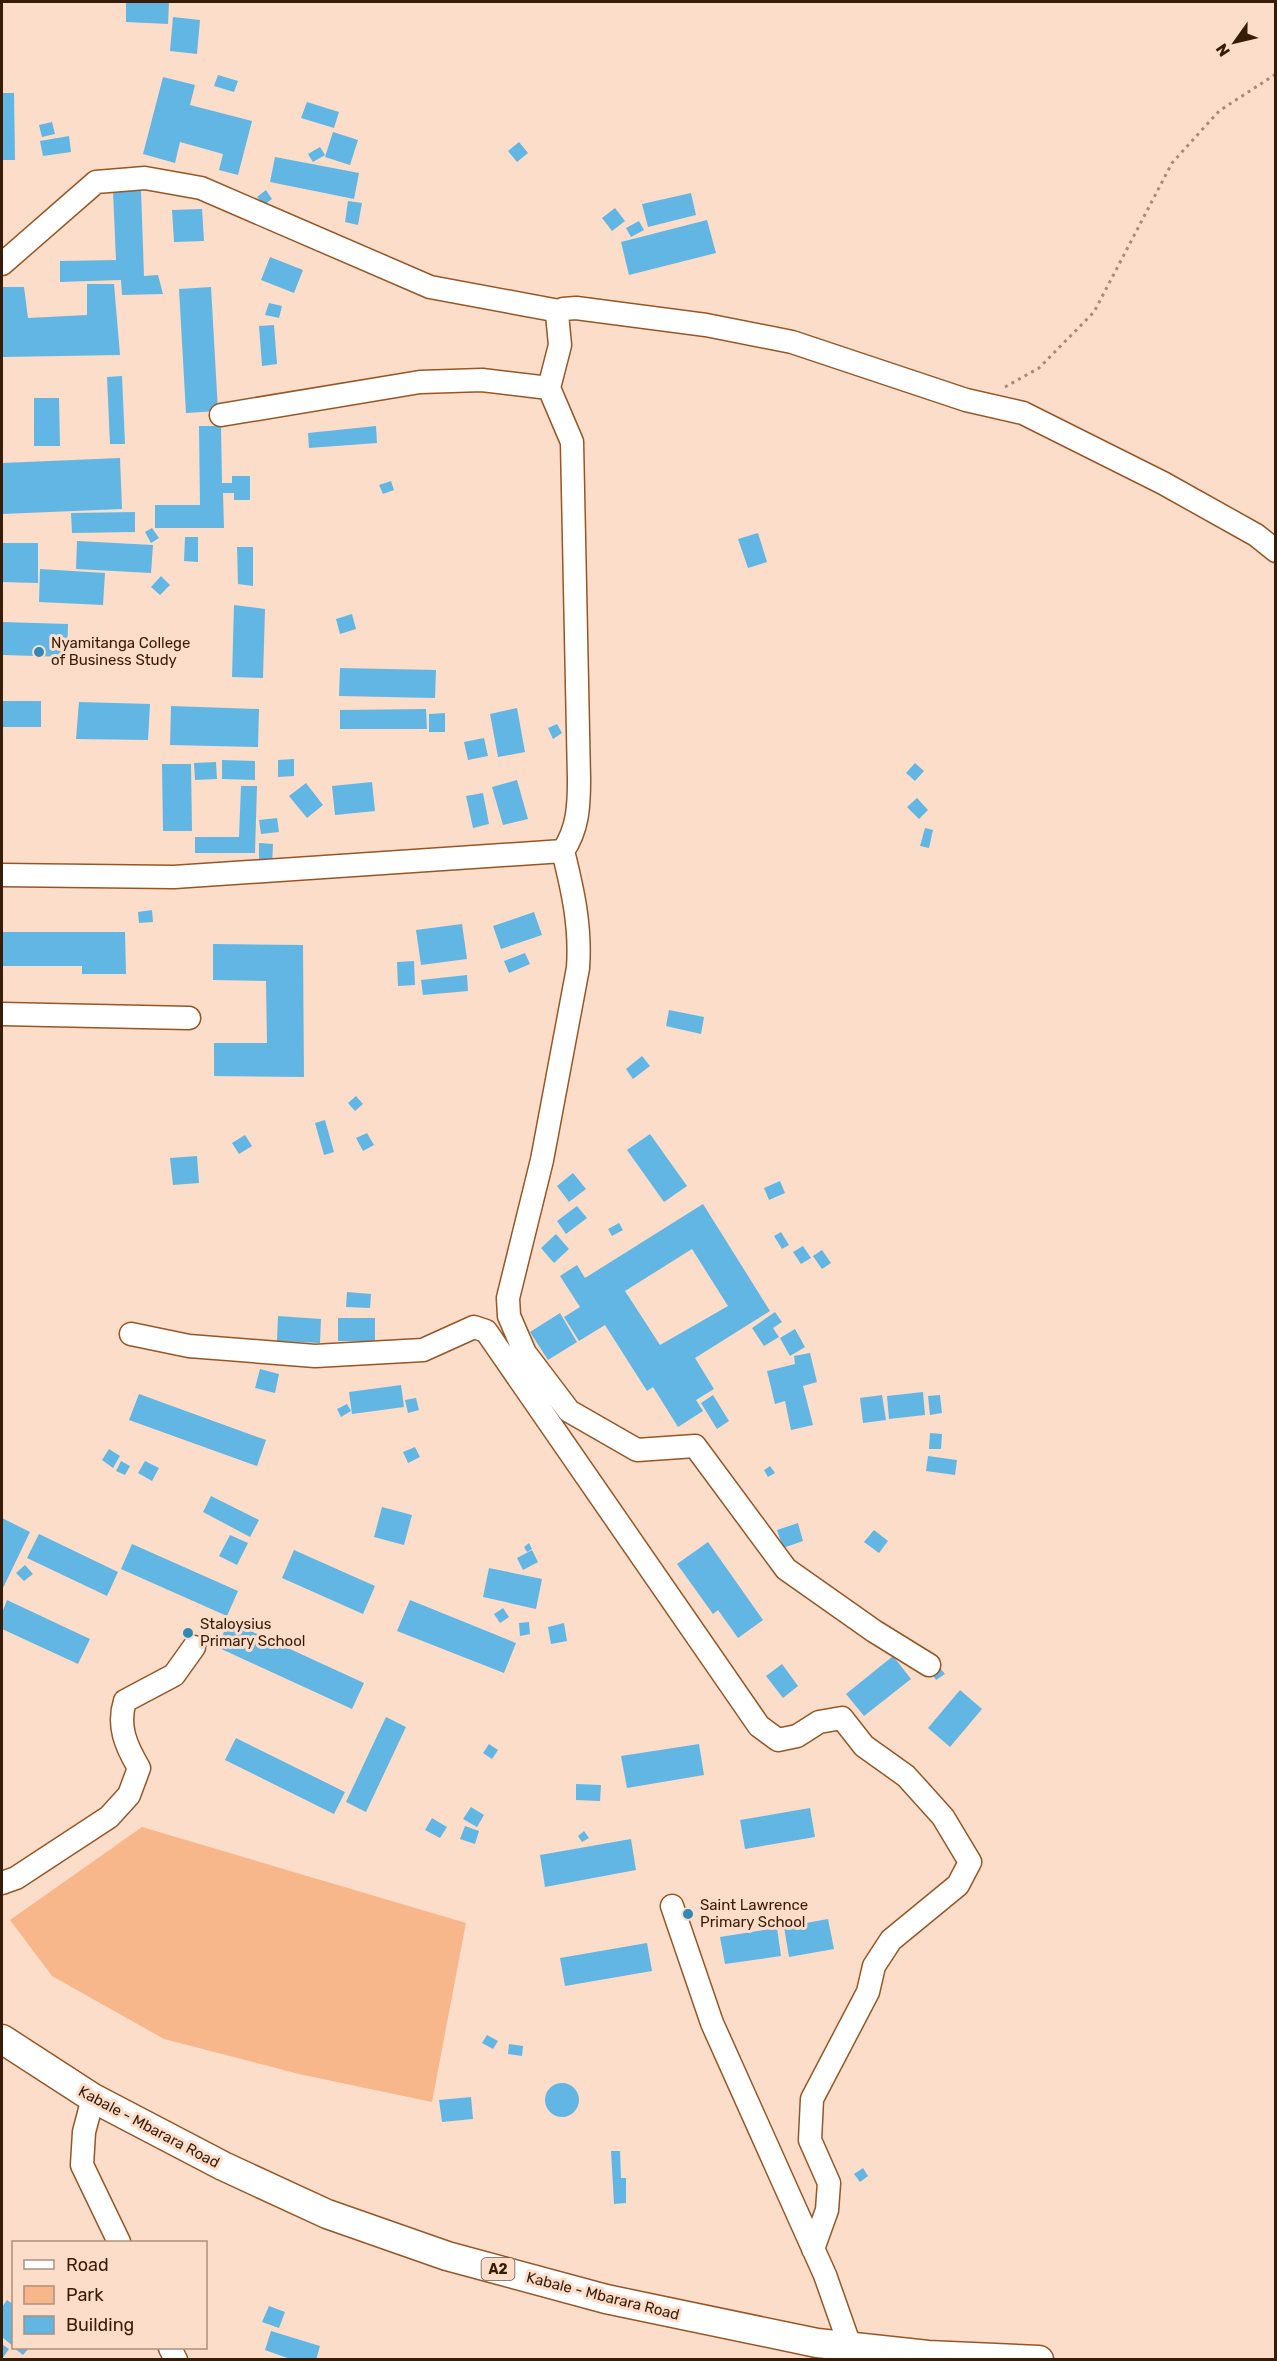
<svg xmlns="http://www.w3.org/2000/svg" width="1277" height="2361" font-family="Rubik,sans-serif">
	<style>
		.green { fill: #f8b78b }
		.building { fill: #62b6e4; fill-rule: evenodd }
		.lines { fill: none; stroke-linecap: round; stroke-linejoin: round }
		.minor-casing { stroke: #975625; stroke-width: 25 }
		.major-casing { stroke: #975625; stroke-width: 31 }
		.path { stroke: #a78b77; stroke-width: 3; stroke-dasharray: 3 4.5; stroke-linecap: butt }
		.minor { stroke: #fff; stroke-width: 22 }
		.major { stroke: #fff; stroke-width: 28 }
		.poi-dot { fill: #2e89b6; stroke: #fbddca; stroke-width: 2 }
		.labels { text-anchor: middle; stroke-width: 6; stroke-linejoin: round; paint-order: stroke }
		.shield { fill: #fbddca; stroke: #725642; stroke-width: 1.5 }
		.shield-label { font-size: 14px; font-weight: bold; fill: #371c07 }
		.poi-label { font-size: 15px; fill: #371c07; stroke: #fbddca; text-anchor: start }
		.street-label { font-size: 15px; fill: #371c07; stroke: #fbddca }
	</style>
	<rect width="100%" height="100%" fill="#fbddca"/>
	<path class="green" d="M 142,1827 L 466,1923 L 432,2102 L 299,2074 L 164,2039 L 52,1976 L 10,1920 Z"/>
	<path class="building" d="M 126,2 L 169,2 L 168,24 L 126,22 Z
		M 173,17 L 200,20 L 197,54 L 170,51 Z
		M 218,75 L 238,81 L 234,92 L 214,86 Z
		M 163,77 L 195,85 L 190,105 L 252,121 L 238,175 L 219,170 L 223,154 L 180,142 L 175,163 L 143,154 Z
		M 2,93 L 14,93 L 15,160 L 2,160 Z
		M 307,102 L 339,112 L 334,128 L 301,118 Z
		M 52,122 L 55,134 L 42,137 L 39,125 Z
		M 333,132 L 358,140 L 350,165 L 325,157 Z
		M 69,136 L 71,152 L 43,156 L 40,141 Z
		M 519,142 L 528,153 L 517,162 L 508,151 Z
		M 320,147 L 325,155 L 313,162 L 308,154 Z
		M 275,157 L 359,173 L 354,199 L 270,182 Z
		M 141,190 L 144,276 L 158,275 L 163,294 L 122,295 L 121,280 L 60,282 L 60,261 L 116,260 L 113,191 Z
		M 266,190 L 272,199 L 264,205 L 257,197 Z
		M 691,193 L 696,215 L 648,227 L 642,204 Z
		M 348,201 L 362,203 L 358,225 L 345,222 Z
		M 615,208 L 625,221 L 612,231 L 602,218 Z
		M 202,209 L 204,241 L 174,242 L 172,210 Z
		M 707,220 L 716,253 L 629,275 L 621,242 Z
		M 639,221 L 644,230 L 631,237 L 626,228 Z
		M 270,257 L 303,270 L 294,293 L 261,280 Z
		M 87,284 L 114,284 L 120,355 L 2,357 L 2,287 L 24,287 L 28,318 L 87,315 Z
		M 211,287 L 218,411 L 186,413 L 179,289 Z
		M 269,303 L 282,306 L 279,318 L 265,315 Z
		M 274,325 L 277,364 L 262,366 L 259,326 Z
		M 122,376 L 125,444 L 110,444 L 107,377 Z
		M 34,398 L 59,398 L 60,446 L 34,446 Z
		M 199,426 L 221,426 L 222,483 L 232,483 L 232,476 L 250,476 L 250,500 L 234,500 L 234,493 L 223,493 L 224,528 L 155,528 L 155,505 L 200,505 Z
		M 376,426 L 377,443 L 309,448 L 308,433 Z
		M 120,458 L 122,509 L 2,514 L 2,463 Z
		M 391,481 L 394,490 L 383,494 L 379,485 Z
		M 135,512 L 135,532 L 72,533 L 71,513 Z
		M 152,528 L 159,538 L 151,543 L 145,532 Z
		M 758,533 L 767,562 L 748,568 L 738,539 Z
		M 185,537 L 198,537 L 198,562 L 184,561 Z
		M 77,541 L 153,545 L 151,573 L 76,569 Z
		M 2,543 L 38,543 L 38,583 L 2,582 Z
		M 237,547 L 253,547 L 253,586 L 238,584 Z
		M 40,569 L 105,573 L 103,605 L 39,602 Z
		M 161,576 L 170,585 L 160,595 L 151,587 Z
		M 234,605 L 265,609 L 263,678 L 232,677 Z
		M 352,614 L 356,629 L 340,634 L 336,619 Z
		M 2,622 L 68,624 L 67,657 L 2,655 Z
		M 340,668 L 436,670 L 435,698 L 339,696 Z
		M 2,701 L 41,701 L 41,727 L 2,727 Z
		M 79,702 L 150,704 L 148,740 L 76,739 Z
		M 171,706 L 259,709 L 258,747 L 170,745 Z
		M 517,708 L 525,752 L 498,757 L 490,714 Z
		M 426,709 L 427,729 L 340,729 L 340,710 Z
		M 445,713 L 445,732 L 429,732 L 429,714 Z
		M 557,724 L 562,733 L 553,739 L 548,728 Z
		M 484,738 L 488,756 L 468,760 L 464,742 Z
		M 294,759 L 294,776 L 278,777 L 278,760 Z
		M 222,760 L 255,761 L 255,780 L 222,779 Z
		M 216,762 L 217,779 L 195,780 L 194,763 Z
		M 915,763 L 924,771 L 915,781 L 906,773 Z
		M 162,764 L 191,764 L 192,831 L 163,831 Z
		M 517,780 L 528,819 L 503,825 L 492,787 Z
		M 372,782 L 375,811 L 335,815 L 332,786 Z
		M 306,783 L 323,805 L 307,818 L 289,796 Z
		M 241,786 L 257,786 L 255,853 L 195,853 L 195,837 L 239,837 Z
		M 483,793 L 489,824 L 473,828 L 466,796 Z
		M 917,798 L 928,810 L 919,819 L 907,807 Z
		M 277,818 L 279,832 L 261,834 L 259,820 Z
		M 925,828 L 933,830 L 929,848 L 920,846 Z
		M 259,843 L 273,844 L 272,866 L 259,866 Z
		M 152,910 L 153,922 L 139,923 L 138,912 Z
		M 534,912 L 542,935 L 501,949 L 493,926 Z
		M 462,924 L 467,959 L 421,965 L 416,930 Z
		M 2,932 L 125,932 L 126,974 L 82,974 L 82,966 L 2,966 Z
		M 213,944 L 303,945 L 304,1077 L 214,1076 L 214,1043 L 267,1043 L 266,981 L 213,980 Z
		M 525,953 L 530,964 L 509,973 L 504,961 Z
		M 414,961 L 415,985 L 398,986 L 397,962 Z
		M 467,975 L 468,991 L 423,995 L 421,980 Z
		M 669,1010 L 704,1017 L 701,1034 L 666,1026 Z
		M 642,1056 L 650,1066 L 633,1079 L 626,1069 Z
		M 356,1096 L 363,1104 L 355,1111 L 348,1103 Z
		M 325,1120 L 334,1152 L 324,1155 L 315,1123 Z
		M 367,1133 L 374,1145 L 363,1151 L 356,1138 Z
		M 650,1134 L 687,1186 L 664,1202 L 627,1150 Z
		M 245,1135 L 252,1146 L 239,1154 L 232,1143 Z
		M 197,1156 L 199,1183 L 173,1185 L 170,1158 Z
		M 573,1173 L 586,1189 L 569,1202 L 557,1186 Z
		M 780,1181 L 785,1193 L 769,1200 L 764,1188 Z
		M 703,1204 L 770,1311 L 695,1358 L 714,1389 L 696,1400 L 703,1411 L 678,1427 L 653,1387 L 647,1391 L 605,1325 L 579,1341 L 564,1317 L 580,1307 L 560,1276 L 577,1265 L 585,1278 ZM 692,1249 L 728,1306 L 660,1345 L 625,1291 Z
		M 577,1206 L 587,1218 L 566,1234 L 557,1221 Z
		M 619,1223 L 623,1230 L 612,1236 L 608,1229 Z
		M 781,1232 L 789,1245 L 782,1249 L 774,1236 Z
		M 556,1234 L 569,1249 L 554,1263 L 541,1248 Z
		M 803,1246 L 811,1258 L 801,1264 L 793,1252 Z
		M 822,1250 L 831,1263 L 822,1269 L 813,1256 Z
		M 347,1292 L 371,1294 L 370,1308 L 346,1307 Z
		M 775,1312 L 782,1322 L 773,1328 L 779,1337 L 764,1346 L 752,1328 Z
		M 560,1313 L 577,1342 L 548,1360 L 530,1332 Z
		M 278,1316 L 321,1319 L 320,1343 L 277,1341 Z
		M 338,1318 L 375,1318 L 375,1341 L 338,1341 Z
		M 795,1329 L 805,1347 L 790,1356 L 780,1338 Z
		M 810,1353 L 817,1382 L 803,1386 L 813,1425 L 791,1430 L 785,1401 L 775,1404 L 767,1371 L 795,1364 L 794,1356 Z
		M 260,1369 L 279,1374 L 275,1393 L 255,1388 Z
		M 401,1385 L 404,1407 L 352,1414 L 349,1392 Z
		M 923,1392 L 925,1415 L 889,1419 L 887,1396 Z
		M 139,1394 L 266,1440 L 257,1466 L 129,1420 Z
		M 713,1395 L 729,1421 L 717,1429 L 701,1403 Z
		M 882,1395 L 886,1420 L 863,1423 L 860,1398 Z
		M 940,1395 L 942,1413 L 930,1415 L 928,1396 Z
		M 416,1398 L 419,1410 L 408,1413 L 405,1400 Z
		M 347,1404 L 351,1411 L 341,1417 L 337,1409 Z
		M 930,1433 L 942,1434 L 941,1449 L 929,1449 Z
		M 415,1447 L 420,1457 L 408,1463 L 403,1452 Z
		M 109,1449 L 120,1456 L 113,1468 L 102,1460 Z
		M 928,1456 L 957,1460 L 955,1475 L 926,1471 Z
		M 121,1461 L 130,1466 L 125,1475 L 116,1471 Z
		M 145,1461 L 159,1468 L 152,1481 L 138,1473 Z
		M 770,1466 L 775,1473 L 768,1477 L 764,1470 Z
		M 211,1496 L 259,1520 L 250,1537 L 203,1512 Z
		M 382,1507 L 412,1515 L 404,1545 L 374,1537 Z
		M 2,1518 L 30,1532 L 2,1590 Z
		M 798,1523 L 803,1541 L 783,1548 L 777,1530 Z
		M 874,1530 L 888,1541 L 879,1553 L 864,1542 Z
		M 39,1534 L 118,1572 L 107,1596 L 27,1558 Z
		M 230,1535 L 248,1543 L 237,1565 L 219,1556 Z
		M 708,1542 L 763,1620 L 738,1638 L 718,1610 L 713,1614 L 677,1564 Z
		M 529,1543 L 532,1549 L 527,1552 L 524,1547 Z
		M 132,1544 L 238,1591 L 227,1616 L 121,1569 Z
		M 294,1550 L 375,1586 L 363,1614 L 282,1578 Z
		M 532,1550 L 538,1562 L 523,1570 L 517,1558 Z
		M 25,1565 L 33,1574 L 24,1581 L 16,1573 Z
		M 489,1568 L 542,1579 L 536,1609 L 483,1597 Z
		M 7,1600 L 90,1639 L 78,1664 L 2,1629 L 2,1613 Z
		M 410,1600 L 516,1643 L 504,1673 L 397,1631 Z
		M 503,1608 L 509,1617 L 500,1623 L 494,1614 Z
		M 229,1621 L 364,1683 L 352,1709 L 217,1647 Z
		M 529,1622 L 530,1634 L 520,1636 L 519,1623 Z
		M 564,1623 L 567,1641 L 551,1644 L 548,1627 Z
		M 893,1656 L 911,1679 L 864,1716 L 846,1694 Z
		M 782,1664 L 798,1686 L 783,1698 L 766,1676 Z
		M 940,1668 L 945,1674 L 936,1680 L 932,1674 Z
		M 960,1690 L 982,1709 L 950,1747 L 928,1728 Z
		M 386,1717 L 406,1727 L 366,1812 L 346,1802 Z
		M 236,1738 L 345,1792 L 334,1814 L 225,1760 Z
		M 489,1744 L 498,1750 L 492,1759 L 483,1753 Z
		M 699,1744 L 704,1775 L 627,1788 L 621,1756 Z
		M 576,1784 L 601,1785 L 600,1801 L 576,1800 Z
		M 471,1807 L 484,1815 L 477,1827 L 463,1819 Z
		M 810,1808 L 815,1837 L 745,1849 L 740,1820 Z
		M 432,1818 L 447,1827 L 440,1838 L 425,1830 Z
		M 465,1826 L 479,1831 L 475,1844 L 460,1839 Z
		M 584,1831 L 589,1838 L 582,1842 L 578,1836 Z
		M 631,1839 L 636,1870 L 545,1887 L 540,1855 Z
		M 828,1919 L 834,1949 L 789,1957 L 784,1927 Z
		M 777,1928 L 781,1956 L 725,1964 L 720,1937 Z
		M 647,1943 L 652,1971 L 565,1986 L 560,1958 Z
		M 487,2035 L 498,2041 L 493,2049 L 482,2043 Z
		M 509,2044 L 523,2046 L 522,2056 L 508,2054 Z
		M545 2100a17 17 0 1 1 34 0a17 17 0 1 1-34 0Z
		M 471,2097 L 473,2119 L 442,2122 L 439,2100 Z
		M 611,2151 L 620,2151 L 621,2178 L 626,2178 L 626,2203 L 614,2204 Z
		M 863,2168 L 868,2176 L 860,2182 L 854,2174 Z
		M 7,2300 L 14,2305 L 14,2347 L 2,2337 L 2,2307 Z
		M 269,2306 L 285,2312 L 279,2328 L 262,2322 Z
		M 271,2331 L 320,2346 L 316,2360 L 293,2360 L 265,2350 Z
		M 2,2344 L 9,2349 L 2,2359 Z
		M 14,2348 L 29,2348 L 23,2355 Z"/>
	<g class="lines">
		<defs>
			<path id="minor" d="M 2,264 L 96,182 L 145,178 L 201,188 L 430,287 L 559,311
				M 221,415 L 420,382 L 482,380 L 549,388
				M 2,875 L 174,877 L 563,851
				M 2,1014 L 189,1018
				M 131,1334 L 189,1346 L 315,1356 L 423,1350 L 474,1327 L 486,1331 L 759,1726 L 778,1740 L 797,1736 L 819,1722 L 842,1718 L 864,1746 L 906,1776 L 943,1817 L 970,1862 L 958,1885 L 891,1940 L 874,1966 L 868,1992 L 812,2099 L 810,2140 L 829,2183 L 827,2210 L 813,2249
				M 929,1665 L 874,1631 L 786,1569 L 695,1446 L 637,1450 L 569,1411 L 525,1353 L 509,1316 L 508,1298 L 542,1160 L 578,968 C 581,927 573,891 563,851 C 578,829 579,806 579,780 L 572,442 L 549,388 L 560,345 L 557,314 L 563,309 L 576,308 L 706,325 L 792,342 L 966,400 L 1023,413 L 1163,483 L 1256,535 L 1276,551
				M 2,1883 L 16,1878 L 109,1817 L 129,1795 L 139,1768 C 126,1746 117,1726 125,1701 L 174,1675 L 194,1647
				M 672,1906 L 712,2023 L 825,2275 L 850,2346
				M 93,2098 L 84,2132 L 82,2165 L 119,2242
				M 170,2348 L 176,2360"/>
			<path id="major" d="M 2,2039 L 93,2098 L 223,2166 L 327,2214 L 447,2256 L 606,2299 L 817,2343 L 928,2355 L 1039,2360"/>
		</defs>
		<use href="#minor" class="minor-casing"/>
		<use href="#major" class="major-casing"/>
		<path class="path" d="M 1005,387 L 1039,368 L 1094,312 L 1172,163 L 1219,111 L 1276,74"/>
		<use href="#minor" class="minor"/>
		<use href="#major" class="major"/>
	</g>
	<g class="poi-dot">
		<circle cx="39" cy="652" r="6"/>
		<circle cx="188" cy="1633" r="6"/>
		<circle cx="688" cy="1914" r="6"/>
	</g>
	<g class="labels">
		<rect class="shield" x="481.5" y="2258" width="33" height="22" rx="4.5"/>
		<g class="shield-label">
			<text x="498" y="2274">A2</text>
		</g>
		<g class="poi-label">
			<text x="51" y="648">Nyamitanga College<tspan x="51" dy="17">of Business Study</tspan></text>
			<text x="200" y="1629">Staloysius<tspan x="200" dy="17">Primary School</tspan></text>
			<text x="700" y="1910">Saint Lawrence<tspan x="700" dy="17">Primary School</tspan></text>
		</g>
		<g class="street-label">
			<text transform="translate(149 2127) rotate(28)" y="5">Kabale - Mbarara Road</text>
			<text transform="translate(603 2296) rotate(14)" y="5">Kabale - Mbarara Road</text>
		</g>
	</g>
	<rect width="1277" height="2361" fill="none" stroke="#371c07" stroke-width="6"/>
	<rect x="12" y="2241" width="195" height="108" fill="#fbddca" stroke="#ad907c" stroke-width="1.5"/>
	<rect x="24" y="2260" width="30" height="9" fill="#ffffff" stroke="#ad907c" stroke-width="1.5"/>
	<text x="66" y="2271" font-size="18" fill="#371c07">Road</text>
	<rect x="24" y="2286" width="30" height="18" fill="#f8b78b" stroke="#ad907c" stroke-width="1.5"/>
	<text x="66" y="2301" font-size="18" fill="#371c07">Park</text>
	<rect x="24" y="2316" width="30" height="18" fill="#62b6e4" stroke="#ad907c" stroke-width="1.5"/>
	<text x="66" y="2331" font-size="18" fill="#371c07">Building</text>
	<g transform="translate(1235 42) rotate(236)" stroke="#fbddca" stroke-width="4.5" paint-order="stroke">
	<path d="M0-4.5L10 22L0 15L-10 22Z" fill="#371c07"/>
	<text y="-9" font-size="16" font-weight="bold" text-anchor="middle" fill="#371c07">N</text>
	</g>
</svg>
